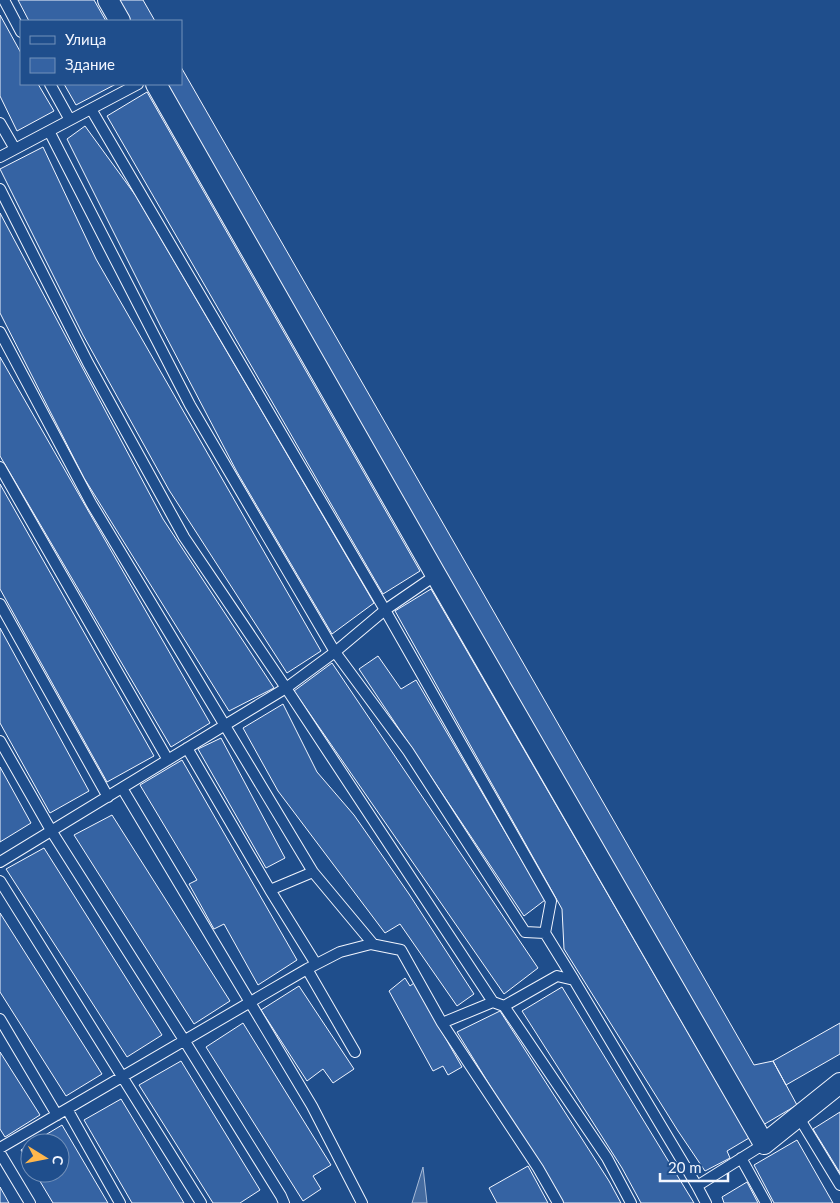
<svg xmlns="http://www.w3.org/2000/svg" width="840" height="1203" font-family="Lato,sans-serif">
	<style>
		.water { fill: #446ba0; stroke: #a8bbd7 }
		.building { fill: #3563a3; stroke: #f2f6ff }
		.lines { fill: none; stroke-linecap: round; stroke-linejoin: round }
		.service-casing { stroke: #f2f6ff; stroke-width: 12 }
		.minor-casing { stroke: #f2f6ff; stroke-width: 22 }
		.service { stroke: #1f4e8c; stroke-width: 10 }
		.minor { stroke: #1f4e8c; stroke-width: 20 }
	</style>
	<rect width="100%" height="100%" fill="#1f4e8c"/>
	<path class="water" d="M 423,1167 L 427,1203 L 412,1203 Z"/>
	<path class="building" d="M 18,0 L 94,0 L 106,21 L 29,21 Z
		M 116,0 L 143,0 L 155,21 L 129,21 Z
		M 0,15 L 21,53 L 21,84 L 38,84 L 54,111 L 17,131 L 0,96 Z
		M 181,67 L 754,1065 L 773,1061 L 797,1105 L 763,1125 L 164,84 L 181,84 Z
		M 64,84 L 116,84 L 76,105 Z
		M 147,92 L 420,571 L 383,594 L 107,116 Z
		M 85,126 L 136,196 L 374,603 L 332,634 L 237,472 L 161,327 L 67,139 Z
		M 43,147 L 96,259 L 321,651 L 287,673 L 169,490 L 83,335 L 0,169 Z
		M 0,213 L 163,519 L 274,688 L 229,711 L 84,478 L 0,313 Z
		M 0,357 L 210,723 L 171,747 L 0,456 Z
		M 0,484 L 154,756 L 107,782 L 0,589 Z
		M 431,589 L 749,1138 L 727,1151 L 730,1158 L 705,1171 L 678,1131 L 564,949 L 562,909 L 395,611 Z
		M 0,628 L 89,791 L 50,813 L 0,723 Z
		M 378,656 L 401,689 L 416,680 L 545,900 L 524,916 L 359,669 Z
		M 332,663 L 538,968 L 504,994 L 294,691 Z
		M 283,704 L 317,772 L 354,815 L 409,894 L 474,994 L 457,1006 L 400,924 L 385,933 L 278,791 L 243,728 Z
		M 221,738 L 285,858 L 266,868 L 198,749 Z
		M 182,760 L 297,960 L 258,985 L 224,924 L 214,929 L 189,884 L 197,880 L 140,785 Z
		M 0,767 L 31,823 L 0,842 Z
		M 112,815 L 230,1001 L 194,1024 L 74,835 Z
		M 44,848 L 162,1035 L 127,1057 L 6,869 Z
		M 0,913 L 102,1074 L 66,1096 L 0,992 Z
		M 405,978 L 410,986 L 414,983 L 462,1067 L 448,1075 L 443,1066 L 433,1071 L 389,991 Z
		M 299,986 L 354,1069 L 333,1083 L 323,1069 L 307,1081 L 261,1010 Z
		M 562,987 L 694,1203 L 641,1203 L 622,1168 L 522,1011 Z
		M 500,1011 L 609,1181 L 621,1203 L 562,1203 L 457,1032 Z
		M 243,1023 L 331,1165 L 313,1176 L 321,1189 L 303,1201 L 206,1047 Z
		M 840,1023 L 840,1054 L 786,1085 L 773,1061 Z
		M 0,1052 L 40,1115 L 5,1137 L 0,1129 Z
		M 181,1061 L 260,1190 L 240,1203 L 213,1203 L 139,1085 Z
		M 121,1099 L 184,1203 L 132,1203 L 84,1120 Z
		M 840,1112 L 840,1173 L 813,1129 Z
		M 62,1125 L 108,1203 L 53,1203 L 35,1173 L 60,1173 L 60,1143 L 32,1143 Z
		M 797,1140 L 833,1203 L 774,1203 L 754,1165 Z
		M 30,1144 L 30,1165 L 21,1150 Z
		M 528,1166 L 548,1203 L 497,1203 L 489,1188 Z
		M 747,1182 L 758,1203 L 724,1203 L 722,1197 Z
		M 0,1187 L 9,1203 L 0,1203 Z"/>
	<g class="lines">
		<defs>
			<path id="service" d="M 4,0 L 21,32
				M 50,84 L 70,120
				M 91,109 L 385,610 L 551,901 L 545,933 L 574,980
				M 0,123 L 15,149
				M 49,131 L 190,405 L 335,652 L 408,751 L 525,932 L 545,933
				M 0,157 L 138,84
				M 0,189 L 88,363 L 184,537 L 286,688 L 493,1002
				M 0,332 L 91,503 L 313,872
				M 0,467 L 168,760
				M 0,604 L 108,797
				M 0,741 L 52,832 L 184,1040 L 281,1196 L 284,1203
				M 187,748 L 270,890
				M 122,788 L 312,1106 L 362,1203
				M 0,862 L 286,688 L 335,652 L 385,610 L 436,575
				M 0,881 L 201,1203
				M 316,964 L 270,890 L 313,872 L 373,944
				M 307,969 L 355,1052
				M 504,1006 L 607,1158 L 631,1203
				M 0,1019 L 57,1115
				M 442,1023 L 538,1168 L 558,1203
				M 67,1109 L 120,1203
				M 798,1116 L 840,1185
				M 0,1148 L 307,969 L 340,952 L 371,944 L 401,950 L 442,1023 L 493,1002 L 504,1006 L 557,976 L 574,980 L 697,1186 L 764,1144
				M 0,1153 L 30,1203
				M 741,1158 L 766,1203
				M 697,1186 L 706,1203"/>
			<path id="minor" d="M 108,0 L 120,21
				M 156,84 L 436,575 L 764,1144 L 840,1083"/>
		</defs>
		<use href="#service" class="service-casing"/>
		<use href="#minor" class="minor-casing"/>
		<use href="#service" class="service"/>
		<use href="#minor" class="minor"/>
	</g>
	<rect x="20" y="20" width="162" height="65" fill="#1f4e8c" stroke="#7391ba"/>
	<rect x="30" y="36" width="25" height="8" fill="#1f4e8c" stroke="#7391ba"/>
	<text x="65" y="45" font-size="15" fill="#f2f6ff">Улица</text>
	<rect x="30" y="58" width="25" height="15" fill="#3563a3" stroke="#7391ba"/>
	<text x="65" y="70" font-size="15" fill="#f2f6ff">Здание</text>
	<g transform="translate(45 1158) rotate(100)"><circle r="24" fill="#1f4e8c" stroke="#7391ba"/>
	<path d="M0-4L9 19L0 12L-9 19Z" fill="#ffb74d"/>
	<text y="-8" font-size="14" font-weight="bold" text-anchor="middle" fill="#f2f6ff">С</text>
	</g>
	<path d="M660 1173v8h68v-8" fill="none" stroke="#f2f6ff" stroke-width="2.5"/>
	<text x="668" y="1173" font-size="15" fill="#f2f6ff" stroke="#1f4e8c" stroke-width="4" paint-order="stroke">20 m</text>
</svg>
